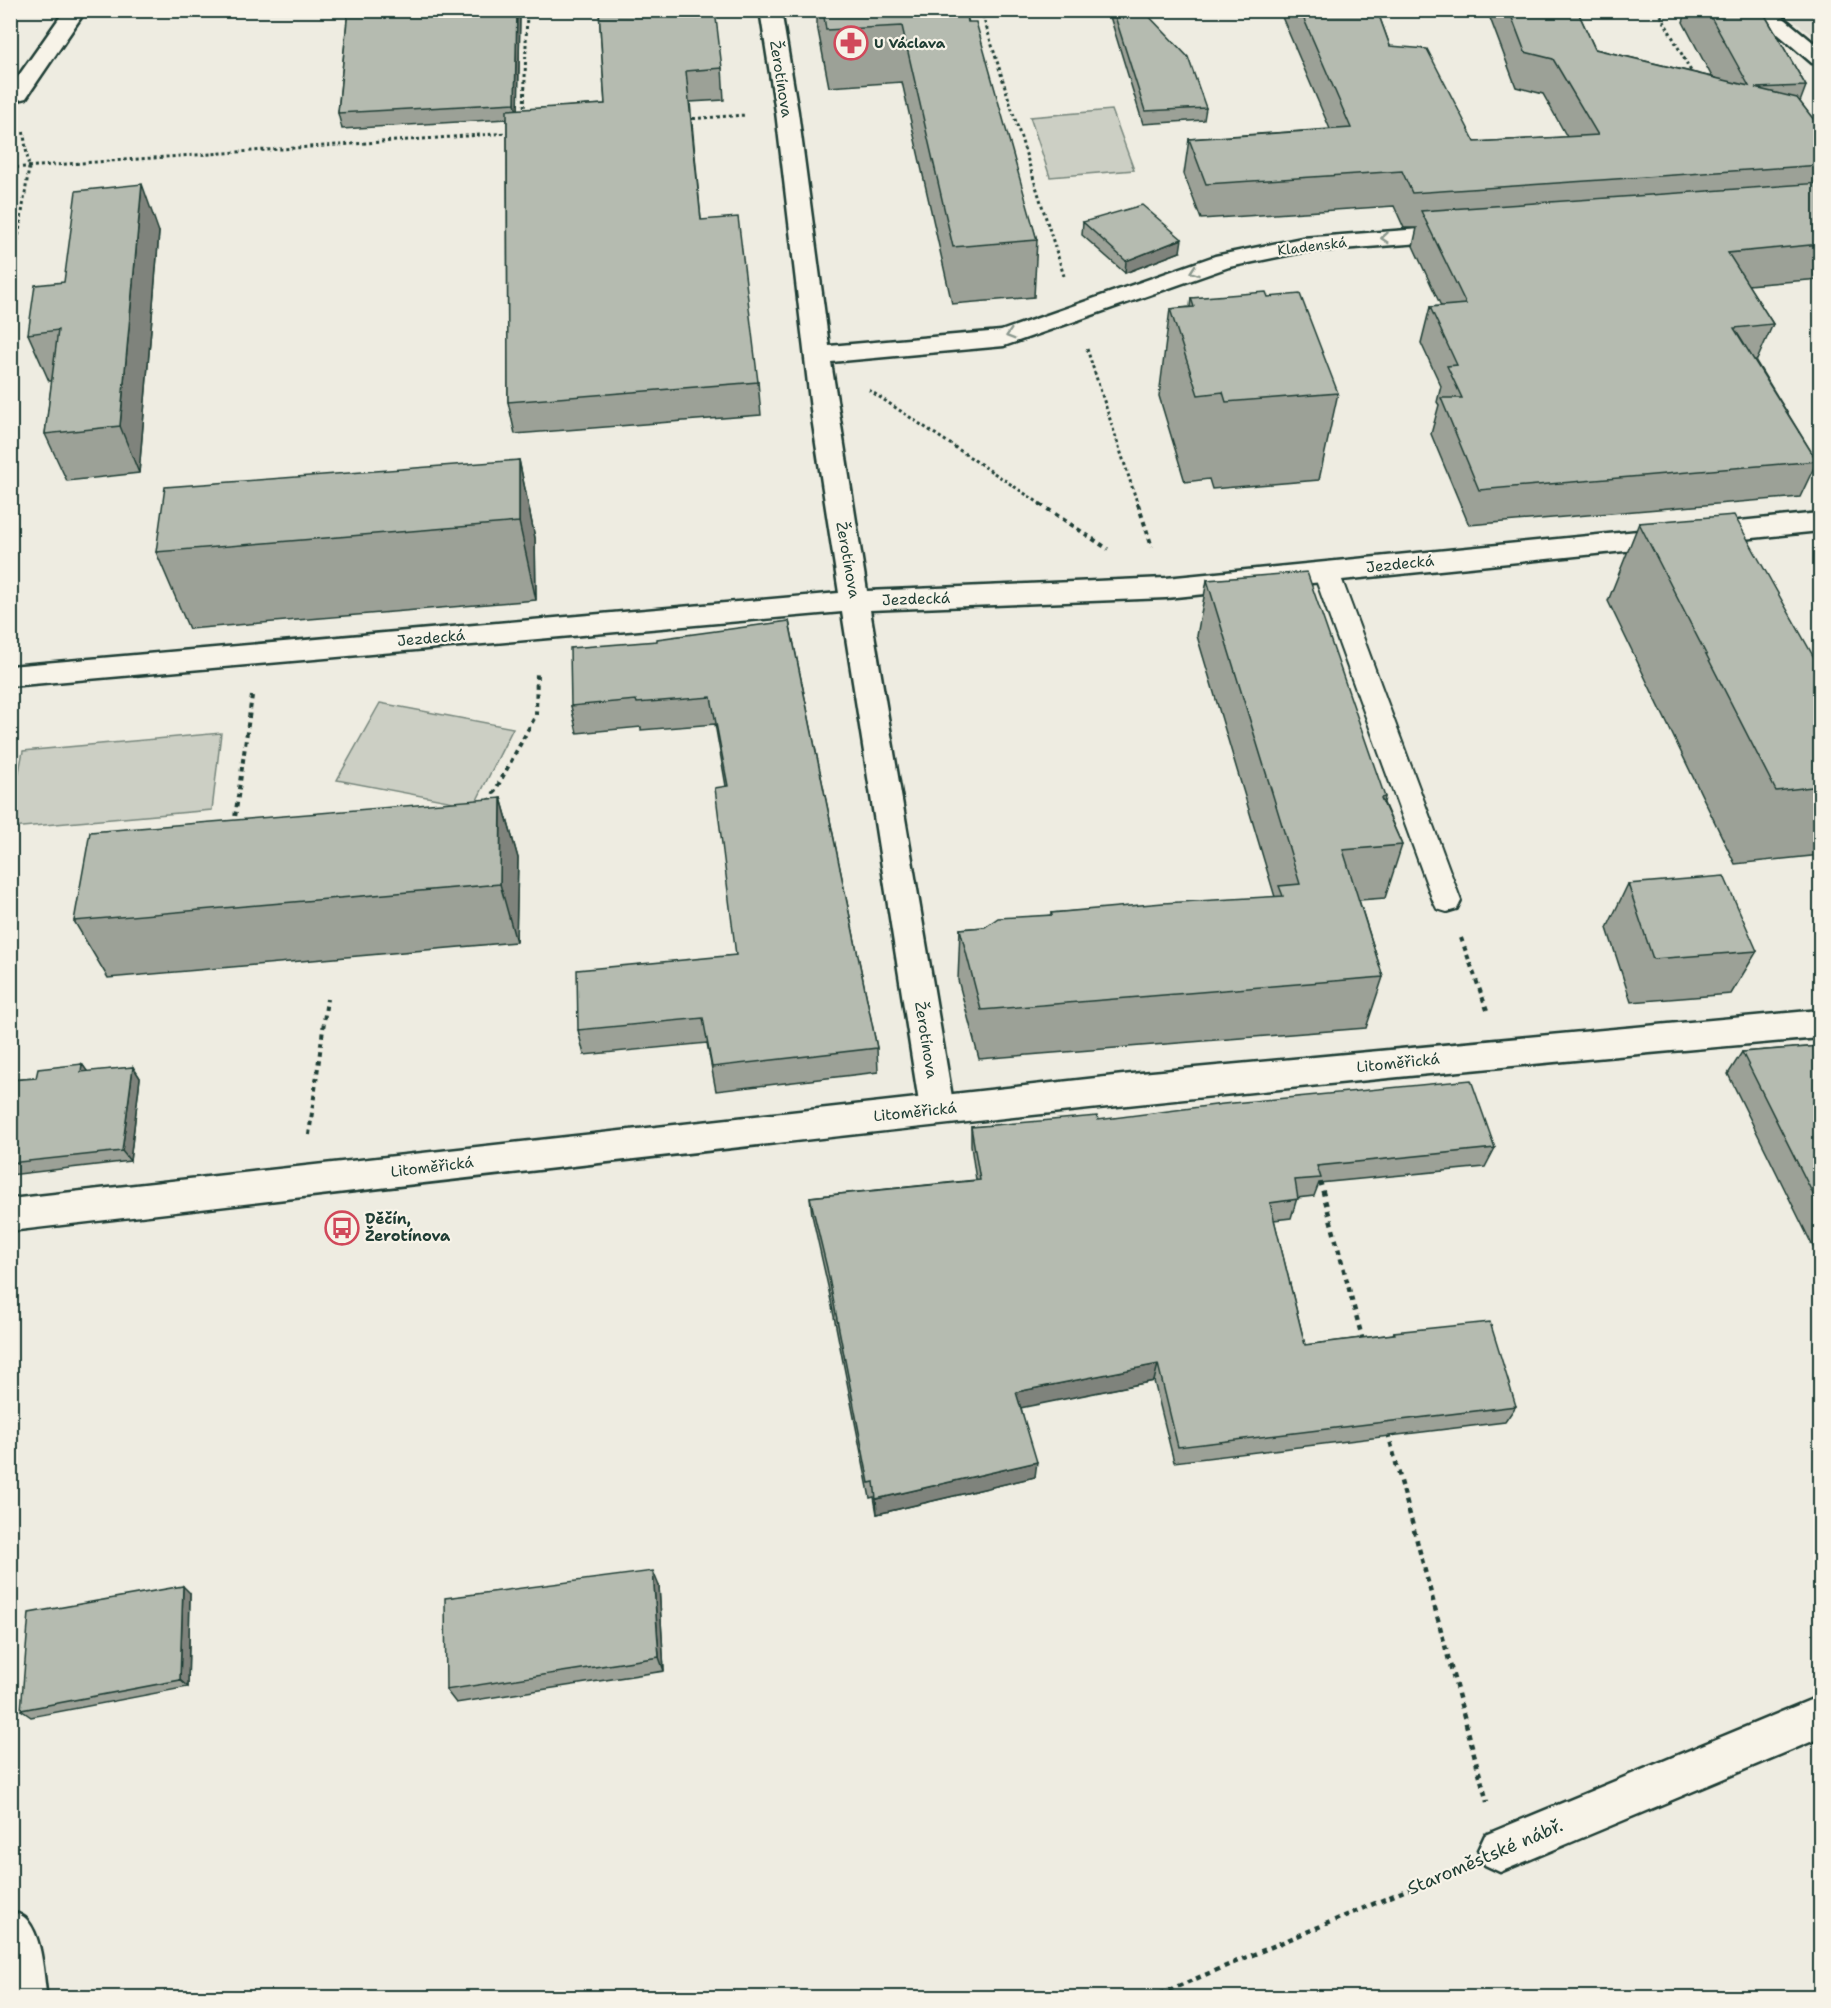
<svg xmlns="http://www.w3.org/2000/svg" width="1831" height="2008" font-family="'Shantell Sans',sans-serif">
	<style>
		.built { fill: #ddddd2 }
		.green { fill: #cccfc4; stroke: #76867c; stroke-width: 1.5 }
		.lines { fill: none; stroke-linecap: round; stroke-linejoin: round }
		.service-casing { stroke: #1f3d34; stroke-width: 4 }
		.minor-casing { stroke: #1f3d34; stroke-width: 5 }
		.secondary-casing { stroke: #1f3d34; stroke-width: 5 }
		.path-far2 { stroke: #1f3d34; stroke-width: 3; stroke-dasharray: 3 3; stroke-linecap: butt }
		.path-far1 { stroke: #1f3d34; stroke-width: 4; stroke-dasharray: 4.5 4.5; stroke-linecap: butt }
		.path { stroke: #1f3d34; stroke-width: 4.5; stroke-dasharray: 5 5; stroke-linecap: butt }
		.service { fill: #f7f3e8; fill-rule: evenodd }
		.minor { fill: #f7f3e8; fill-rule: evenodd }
		.secondary { fill: #f7f3e8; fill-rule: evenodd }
		.wall { fill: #9ca197; stroke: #1f3d34; stroke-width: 1.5 }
		.shaded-wall { fill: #7f837b; stroke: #1f3d34; stroke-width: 1.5 }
		.building { fill: #b5bbb0; stroke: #1f3d34; stroke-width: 1.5 }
		.oneway { stroke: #8b988e }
		.labels { text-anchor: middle; stroke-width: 4.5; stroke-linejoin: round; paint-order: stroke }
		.far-poi-label { font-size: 14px; font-weight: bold; fill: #1f3d34; stroke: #f7f3e8; text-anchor: start }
		.far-street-label { font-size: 14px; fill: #1f3d34; stroke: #f7f3e8 }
		.street-label { font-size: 15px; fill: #1f3d34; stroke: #f7f3e8 }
		.poi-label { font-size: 15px; font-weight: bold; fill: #1f3d34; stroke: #f7f3e8; text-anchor: start }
		.near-street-label { font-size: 18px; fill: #1f3d34; stroke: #f7f3e8 }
	</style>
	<rect width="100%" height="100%" fill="#eeece1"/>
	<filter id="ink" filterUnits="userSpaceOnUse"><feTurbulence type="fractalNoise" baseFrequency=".0167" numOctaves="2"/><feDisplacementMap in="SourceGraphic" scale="12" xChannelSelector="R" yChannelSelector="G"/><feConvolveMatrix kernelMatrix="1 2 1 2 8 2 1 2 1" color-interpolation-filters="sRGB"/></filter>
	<g filter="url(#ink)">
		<path class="built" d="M 1781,11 L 1820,11 L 1820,41 Z"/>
		<path class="green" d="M 1112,110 L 1134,170 L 1050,177 L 1030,117 Z
			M 380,703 L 513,728 L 474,806 L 337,780 Z
			M 221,733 L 212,810 L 11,828 L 11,813 L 23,751 Z"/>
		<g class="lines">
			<defs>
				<path id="service" d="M 1326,563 L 1335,566 L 1339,572 L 1461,901 L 1457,909 L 1447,912 L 1437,909 L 1433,901 L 1313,572 L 1317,566 Z"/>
				<path id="minor" d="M 65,10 L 86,10 L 26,98 L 18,100 L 10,98 L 10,88 Z
					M 760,10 L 781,10 L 798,112 L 829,346 L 1001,331 L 1215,256 L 1302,238 L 1460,226 L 1468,228 L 1472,233 L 1468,238 L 1460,240 L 1302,252 L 1229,267 L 1004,346 L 831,362 L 867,591 L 1166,578 L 1820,513 L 1820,531 L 1166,598 L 870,610 L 954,1109 L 949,1119 L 937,1124 L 925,1119 L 920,1109 L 842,612 L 10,686 L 10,666 L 839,593 L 812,418 L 776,112 Z
					M 1750,10 L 1774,10 L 1820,48 L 1820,64 L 1812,63 Z
					M 1820,1696 L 1820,1738 L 1500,1872 L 1485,1865 L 1478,1850 L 1485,1835 Z
					M 10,1911 C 16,1913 23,1915 27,1920 C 43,1939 43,1974 47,1998 L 10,1998 Z"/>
				<path id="secondary" d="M 1820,1010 L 1820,1038 C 1216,1090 613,1161 10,1231 L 10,1199 L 1141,1073 Z"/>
			</defs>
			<use href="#service" class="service-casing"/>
			<use href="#minor" class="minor-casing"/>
			<use href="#secondary" class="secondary-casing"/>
			<path class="path-far2" d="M 981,10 L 1064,276
				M 1658,10 L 1693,75
				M 524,113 L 527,10
				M 687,119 L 746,115
				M 10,168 L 509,133
				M 10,289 L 29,168 L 23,129
				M 1087,349 L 1138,505
				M 869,390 L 1042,505"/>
			<path class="path-far1" d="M 1040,504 L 1108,549
				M 1138,504 L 1152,547
				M 489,802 L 536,715 L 537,671
				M 234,825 L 252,696
				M 1461,938 L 1487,1010
				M 309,1135 L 327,999"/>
			<path class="path" d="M 1320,1181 L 1363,1341
				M 1388,1433 L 1487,1802
				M 1150,1998 L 1454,1870"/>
			<use href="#service" class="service"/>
			<use href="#minor" class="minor"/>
			<use href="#secondary" class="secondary"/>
		</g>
		<path class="wall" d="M 348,10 L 520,10 L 518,110 L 605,104 L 599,10 L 722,68 L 724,100 L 690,102 L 701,220 L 758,382 L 761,415 L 515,434 L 508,402 L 507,119 L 342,129 L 338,113 Z
			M 817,10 L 965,10 L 1037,240 L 1034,297 L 952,304 L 902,82 L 829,87 L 817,25 Z
			M 1108,10 L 1143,10 L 1206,108 L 1204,120 L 1143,124 Z
			M 1279,10 L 1377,10 L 1390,46 L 1475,142 L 1567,137 L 1543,94 L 1516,87 L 1487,10 L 1577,10 L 1595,49 L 1712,77 L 1683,22 L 1687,10 L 1762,10 L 1806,86 L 1800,102 L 1821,129 L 1821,279 L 1748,285 L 1773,324 L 1757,360 L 1755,360 L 1817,461 L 1800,497 L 1469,525 L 1431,434 L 1439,405 L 1437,402 L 1441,386 L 1421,343 L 1430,307 L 1441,306 L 1413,246 L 1417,228 L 1404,228 L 1394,206 L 1201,219 L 1184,174 L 1189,139 L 1330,129 Z
			M 1083,222 L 1180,252 L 1125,273 L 1082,235 Z
			M 159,232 L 139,473 L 67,481 L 45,434 L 52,381 L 49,381 L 28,334 L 64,282 Z
			M 1268,297 L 1338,393 L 1319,480 L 1212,489 L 1209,479 L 1185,482 L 1159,396 L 1170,309 L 1190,307 L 1191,298 Z
			M 519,460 L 535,538 L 536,600 L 189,629 L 156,552 Z
			M 1639,523 L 1821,670 L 1821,855 L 1735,864 L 1608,601 Z
			M 1207,580 L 1385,797 L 1384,803 L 1402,845 L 1385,898 L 1359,900 L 1383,977 L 1366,1028 L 979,1059 L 958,980 L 960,929 L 985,927 L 1051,915 L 1051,913 L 1275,897 L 1197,636 Z
			M 789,621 L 877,1048 L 878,1072 L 716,1091 L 707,1043 L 584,1055 L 578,1030 L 736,955 L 726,786 L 715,724 L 641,730 L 641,727 L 577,733 L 571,706 L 657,641 Z
			M 501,798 L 518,858 L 516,942 L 108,978 L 74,921 Z
			M 1628,884 L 1757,951 L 1731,994 L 1631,1002 L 1607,928 Z
			M 1821,1046 L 1821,1263 L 1728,1074 L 1742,1052 Z
			M 82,1064 L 87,1072 L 133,1067 L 140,1078 L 130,1161 L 10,1175 L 10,1080 L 36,1078 Z
			M 1098,1120 L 1495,1148 L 1485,1167 L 1319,1183 L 1314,1196 L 1297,1198 L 1291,1218 L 1274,1220 L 1305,1345 L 1393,1334 L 1394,1332 L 1516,1406 L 1505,1422 L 1174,1462 L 1154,1381 L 1021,1407 L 1035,1477 L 877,1514 L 874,1497 L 870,1498 L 828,1286 L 812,1215 L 810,1197 L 976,1180 L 971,1146 L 971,1127 Z
			M 659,1586 L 664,1671 L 456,1703 L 446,1690 Z
			M 190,1593 L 188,1687 L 31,1717 L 21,1710 Z"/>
		<path class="shaded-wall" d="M 517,10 L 520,10 L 518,118 L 515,103 Z
			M 142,184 L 159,232 L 139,473 L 120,426 Z
			M 1182,239 L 1180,252 L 1125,273 L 1126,261 Z
			M 519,460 L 535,538 L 536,600 L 519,522 Z
			M 501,798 L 518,858 L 516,942 L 500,884 Z
			M 82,1064 L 90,1075 L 81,1072 Z
			M 133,1067 L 140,1078 L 130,1161 L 122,1151 Z
			M 1158,1364 L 1154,1381 L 1015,1409 L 1016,1392 Z
			M 1037,1462 L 1035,1477 L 877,1514 L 876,1499 Z
			M 653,1571 L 659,1586 L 664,1671 L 659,1657 Z
			M 183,1586 L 190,1593 L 188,1687 L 180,1680 Z"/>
		<path class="building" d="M 348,10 L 517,10 L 515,103 L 338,113 Z
			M 599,10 L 715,10 L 722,68 L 686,71 L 701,220 L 738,217 L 758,382 L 508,402 L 507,110 L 605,104 Z
			M 823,10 L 965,10 L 968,22 L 976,22 L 1037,240 L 953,247 L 902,26 L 826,30 Z
			M 1113,10 L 1143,10 L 1188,57 L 1206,108 L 1145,111 Z
			M 1300,10 L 1377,10 L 1390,46 L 1427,49 L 1475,142 L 1598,135 L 1553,59 L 1525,52 L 1509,10 L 1577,10 L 1595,49 L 1749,86 L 1707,10 L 1762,10 L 1806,86 L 1755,88 L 1797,98 L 1821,129 L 1821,165 L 1412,193 L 1402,171 L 1206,184 L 1189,139 L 1351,128 Z
			M 1821,183 L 1821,244 L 1728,253 L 1773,324 L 1734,328 L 1817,461 L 1479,490 L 1441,398 L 1462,398 L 1447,366 L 1457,365 L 1430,307 L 1466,304 L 1421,211 Z
			M 142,184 L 120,426 L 45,434 L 58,330 L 28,334 L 35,285 L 64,282 L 76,191 Z
			M 1142,205 L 1182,239 L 1126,261 L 1083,222 Z
			M 1266,292 L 1268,297 L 1300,294 L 1338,393 L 1226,402 L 1223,392 L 1198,395 L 1170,309 L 1194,307 L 1191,298 Z
			M 519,460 L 519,522 L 156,552 L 165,487 Z
			M 1734,515 L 1821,670 L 1821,786 L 1776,791 L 1639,523 Z
			M 1307,572 L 1385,797 L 1381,798 L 1402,845 L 1343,850 L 1383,977 L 981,1010 L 960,929 L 985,927 L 998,918 L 1052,915 L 1051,913 L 1163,903 L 1283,896 L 1279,886 L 1300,884 L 1207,580 Z
			M 789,621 L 877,1048 L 712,1067 L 703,1018 L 578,1030 L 577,970 L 736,955 L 715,788 L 728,786 L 711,697 L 637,703 L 636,700 L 571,706 L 570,648 L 657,641 L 657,639 Z
			M 501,798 L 500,884 L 74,921 L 90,832 Z
			M 1724,876 L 1757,951 L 1653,959 L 1628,884 Z
			M 1821,1046 L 1821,1210 L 1742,1052 Z
			M 82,1064 L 81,1072 L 133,1067 L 122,1151 L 10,1163 L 10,1080 L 36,1078 L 38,1069 Z
			M 1471,1080 L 1495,1148 L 1317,1166 L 1321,1178 L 1295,1180 L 1298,1199 L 1270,1203 L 1305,1345 L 1395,1334 L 1394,1332 L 1490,1322 L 1516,1406 L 1178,1447 L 1158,1364 L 1016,1392 L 1037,1462 L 876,1499 L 874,1482 L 869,1483 L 827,1268 L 810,1197 L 980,1180 L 971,1127 L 1097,1116 L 1098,1120 L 1223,1104 Z
			M 653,1571 L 659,1657 L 446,1690 L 445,1598 Z
			M 183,1586 L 180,1680 L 21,1710 L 29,1613 Z"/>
		<defs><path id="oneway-chevron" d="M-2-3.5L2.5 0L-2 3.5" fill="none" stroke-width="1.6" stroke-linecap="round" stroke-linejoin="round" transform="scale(1.5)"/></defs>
		<g class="oneway">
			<use href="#oneway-chevron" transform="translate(1385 238) rotate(176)"/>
			<use href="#oneway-chevron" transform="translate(1194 271) rotate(161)"/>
			<use href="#oneway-chevron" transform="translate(1010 335) rotate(163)"/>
		</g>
	</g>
	<defs>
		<symbol id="pharmacy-ring" viewBox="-11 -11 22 22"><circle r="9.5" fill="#f7f3e8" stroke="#d1495b" stroke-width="1.5"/><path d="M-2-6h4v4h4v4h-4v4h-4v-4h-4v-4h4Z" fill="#d1495b"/></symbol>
		<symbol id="bus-ring" viewBox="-11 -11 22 22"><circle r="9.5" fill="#f7f3e8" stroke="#d1495b" stroke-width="1.5"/><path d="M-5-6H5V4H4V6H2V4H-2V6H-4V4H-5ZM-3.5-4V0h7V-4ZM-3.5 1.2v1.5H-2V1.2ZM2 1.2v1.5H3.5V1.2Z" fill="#d1495b"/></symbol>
	</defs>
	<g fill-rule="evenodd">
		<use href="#pharmacy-ring" x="832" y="24" width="38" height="38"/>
		<use href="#bus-ring" x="323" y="1209" width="38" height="38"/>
	</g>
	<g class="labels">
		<g class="far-poi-label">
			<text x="874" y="48">U Václava</text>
		</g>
		<g class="far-street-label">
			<text transform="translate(1312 246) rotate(-7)" y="5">Kladenská</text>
		</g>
		<g class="street-label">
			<text transform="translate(781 79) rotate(81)" y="5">Žerotínova</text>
			<text transform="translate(848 560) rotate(80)" y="5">Žerotínova</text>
			<text transform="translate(1400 564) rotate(-6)" y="5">Jezdecká</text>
			<text transform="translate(916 599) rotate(-2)" y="5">Jezdecká</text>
			<text transform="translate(431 638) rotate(-5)" y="5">Jezdecká</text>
			<text transform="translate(926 1040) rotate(81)" y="5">Žerotínova</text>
			<text transform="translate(1398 1063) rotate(-6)" y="5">Litoměřická</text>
			<text transform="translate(915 1112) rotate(-6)" y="5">Litoměřická</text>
			<text transform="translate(432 1167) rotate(-7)" y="5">Litoměřická</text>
		</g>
		<g class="poi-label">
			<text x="365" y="1224">Děčín,<tspan x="365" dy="17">Žerotínova</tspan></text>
		</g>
		<g class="near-street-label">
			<text transform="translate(1485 1857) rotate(-23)" y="6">Staroměstské nábř.</text>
		</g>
	</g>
	<rect width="1831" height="2008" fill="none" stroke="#f7f3e8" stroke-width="36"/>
	<rect x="18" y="18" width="1795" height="1972" fill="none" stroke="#1f3d34" stroke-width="2" filter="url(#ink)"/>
</svg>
